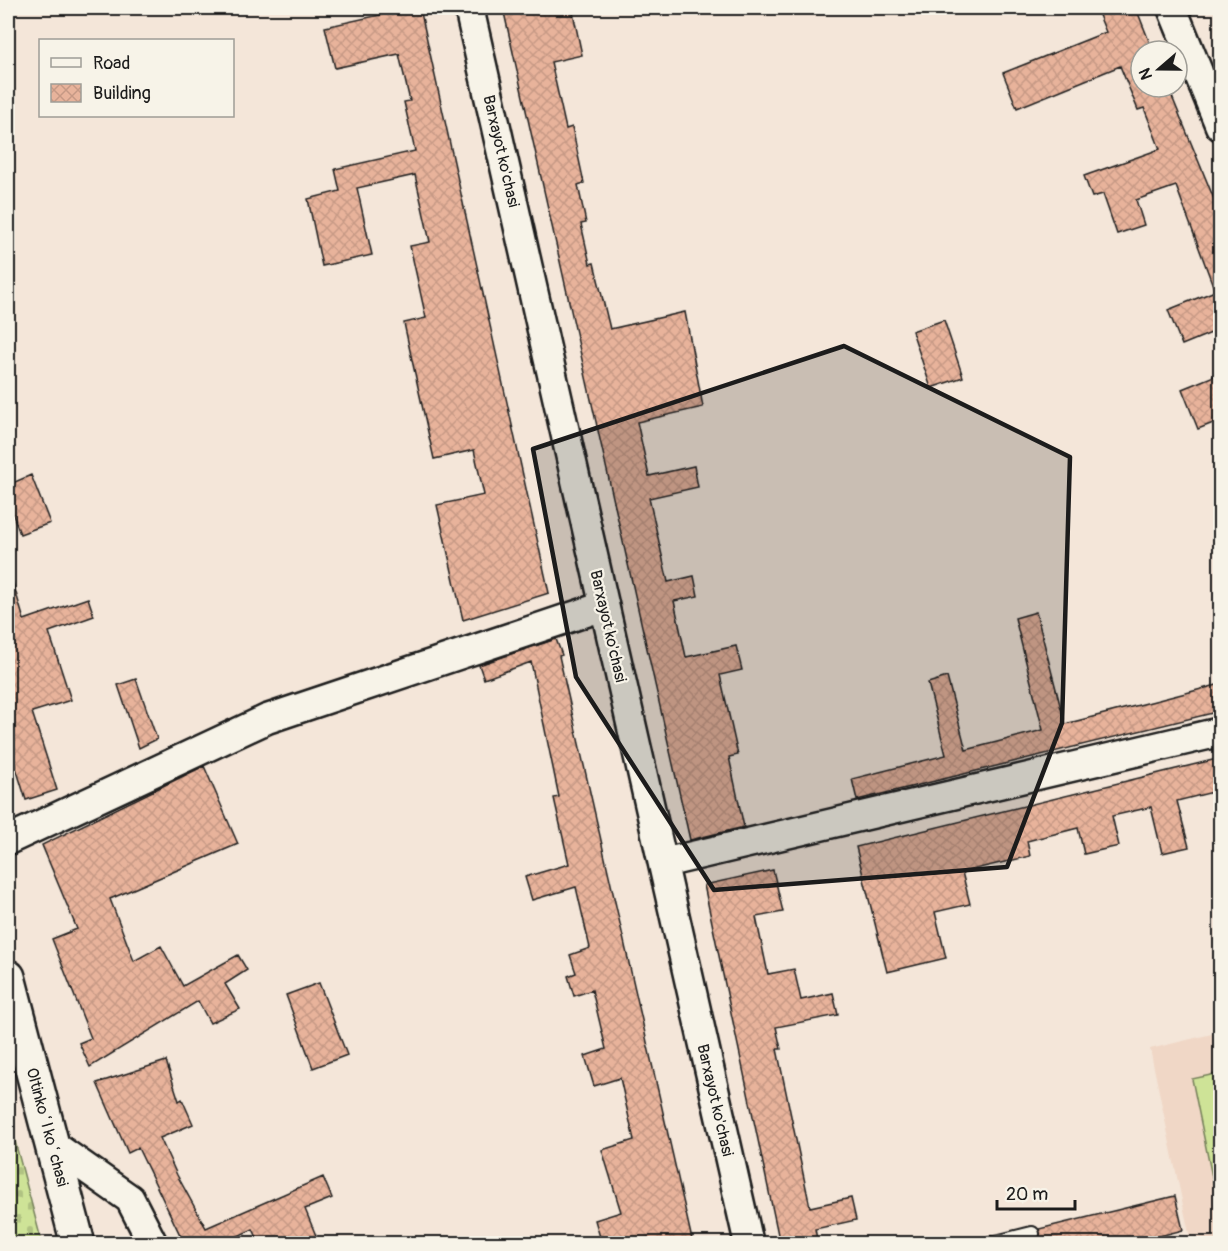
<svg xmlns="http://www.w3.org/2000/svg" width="1228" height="1251" font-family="Pangolin,sans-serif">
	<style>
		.built { fill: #f0d7c6 }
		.cemetery { fill: url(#cemetery-stones); stroke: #75805a; stroke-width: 1.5 }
		.garden { fill: #cee397; stroke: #75805a; stroke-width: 1.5 }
		.building { fill: url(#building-cross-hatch); stroke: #1c1c1c; stroke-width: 1.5 }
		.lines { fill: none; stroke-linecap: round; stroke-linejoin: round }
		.lane-casing { stroke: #1c1c1c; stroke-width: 18 }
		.street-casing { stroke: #1c1c1c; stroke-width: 33 }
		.secondary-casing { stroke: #1c1c1c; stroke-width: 38 }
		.lane { stroke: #f7f3e8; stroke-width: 14 }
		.street { stroke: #f7f3e8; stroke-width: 28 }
		.secondary { stroke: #f7f3e8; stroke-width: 33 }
		.marked { fill: #1c1c1c; fill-opacity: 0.2; stroke: #1c1c1c; stroke-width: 4.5; stroke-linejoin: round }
		.labels { text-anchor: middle; stroke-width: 4.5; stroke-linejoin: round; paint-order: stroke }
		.street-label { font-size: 16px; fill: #1c1c1c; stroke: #f7f3e8 }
	</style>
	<defs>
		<pattern id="cemetery-stones" width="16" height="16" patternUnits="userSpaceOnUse" patternTransform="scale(1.5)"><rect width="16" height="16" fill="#cee397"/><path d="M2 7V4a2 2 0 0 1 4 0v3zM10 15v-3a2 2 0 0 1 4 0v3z" fill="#b0c282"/></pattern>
		<pattern id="building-cross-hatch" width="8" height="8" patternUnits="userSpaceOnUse" patternTransform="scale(1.5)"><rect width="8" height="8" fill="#e8b39b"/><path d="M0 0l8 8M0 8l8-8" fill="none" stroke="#c69985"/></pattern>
	</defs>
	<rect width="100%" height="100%" fill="#f4e6d9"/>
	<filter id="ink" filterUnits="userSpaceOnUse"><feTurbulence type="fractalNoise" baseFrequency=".0167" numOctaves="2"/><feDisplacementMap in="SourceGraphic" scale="12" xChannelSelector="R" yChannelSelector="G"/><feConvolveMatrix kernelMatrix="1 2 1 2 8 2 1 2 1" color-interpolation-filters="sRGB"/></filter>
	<g filter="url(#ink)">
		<path class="built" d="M 1220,1032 L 1220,1243 L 1191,1243 L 1150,1049 Z"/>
		<path class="cemetery" d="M 8,1115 L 42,1243 L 8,1243 Z"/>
		<path class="garden" d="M 1220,1073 L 1220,1216 L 1192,1079 Z"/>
		<path class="building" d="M 387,8 L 420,8 L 549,593 L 463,620 L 437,505 L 484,495 L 474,450 L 434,459 L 412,360 L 404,323 L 426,318 L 410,246 L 430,242 L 415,175 L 357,188 L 372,255 L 322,266 L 308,199 L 340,191 L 335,169 L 415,151 L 404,102 L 410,101 L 399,54 L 335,68 L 325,27 L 389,13 Z
			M 503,8 L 572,8 L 582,55 L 551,62 L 566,129 L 572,127 L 584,183 L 578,185 L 586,223 L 581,224 L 590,264 L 594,263 L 610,329 L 685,312 L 703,407 L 637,422 L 649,476 L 694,466 L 698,487 L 649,498 L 668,582 L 694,576 L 698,596 L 674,601 L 686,657 L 736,646 L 742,670 L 720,675 L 738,755 L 729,757 L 744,827 L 690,840 Z
			M 1096,8 L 1136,8 L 1153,51 L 1141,51 L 1141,87 L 1168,87 L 1221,216 L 1221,329 L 1182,345 L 1168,310 L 1215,291 L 1176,186 L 1136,200 L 1144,225 L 1117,234 L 1103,194 L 1092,197 L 1084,176 L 1160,149 L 1144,108 L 1138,110 L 1120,66 L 1017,108 L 1003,73 L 1106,32 Z
			M 944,320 L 963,377 L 931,388 L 912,331 Z
			M 1221,373 L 1221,420 L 1198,429 L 1182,389 Z
			M 31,475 L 50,523 L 20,534 L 8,501 L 8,485 Z
			M 13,583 L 24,620 L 88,598 L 94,616 L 49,632 L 71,700 L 32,712 L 57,790 L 26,800 L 8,742 L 8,584 Z
			M 1036,612 L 1065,724 L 1221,684 L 1221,711 L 857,800 L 852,779 L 946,755 L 928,683 L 947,677 L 966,750 L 1043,730 L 1015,618 Z
			M 556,639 L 562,655 L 559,656 L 693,1244 L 602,1244 L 595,1220 L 621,1212 L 602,1150 L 634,1140 L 620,1078 L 594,1086 L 585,1056 L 606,1049 L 592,990 L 574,996 L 568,976 L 576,973 L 570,955 L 590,948 L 576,887 L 532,900 L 525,877 L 569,864 L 554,798 L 559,797 L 531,662 L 484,679 L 479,665 Z
			M 136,679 L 157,739 L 139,748 L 118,685 Z
			M 1221,758 L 1221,790 L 1177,801 L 1189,847 L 1162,853 L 1151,807 L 1112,816 L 1119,846 L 1084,854 L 1078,828 L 1027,841 L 1030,856 L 962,872 L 970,904 L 935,912 L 946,958 L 887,972 L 856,847 Z
			M 204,766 L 238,844 L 110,899 L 134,961 L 161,946 L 183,986 L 238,955 L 247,970 L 225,984 L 240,1009 L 210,1023 L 198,1001 L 90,1067 L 79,1043 L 91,1038 L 52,939 L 77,929 L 42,845 Z
			M 773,870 L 783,912 L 756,917 L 768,974 L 794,969 L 801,1000 L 833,993 L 838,1015 L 776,1027 L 781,1049 L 777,1049 L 810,1207 L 851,1198 L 856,1220 L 815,1229 L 818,1244 L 780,1244 L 704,885 Z
			M 319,983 L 347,1055 L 313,1068 L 286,995 Z
			M 166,1061 L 179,1101 L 182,1099 L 193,1124 L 160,1138 L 177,1175 L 206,1228 L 323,1177 L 332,1198 L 305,1209 L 317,1238 L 304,1244 L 260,1244 L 253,1229 L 221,1244 L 171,1244 L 182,1239 L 138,1148 L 128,1153 L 97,1083 Z
			M 1175,1196 L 1183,1230 L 1129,1244 L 1031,1244 L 1040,1237 L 1039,1229 Z"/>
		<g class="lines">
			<defs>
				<path id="lane" d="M 992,1244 L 1032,1234"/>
				<path id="street" d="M 469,8 L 749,1244
					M 1172,8 L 1220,126
					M 8,840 L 267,719 L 604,606
					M 663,863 L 1220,732
					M 53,1145 L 130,1199 L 153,1244"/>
				<path id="secondary" d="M 8,977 L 78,1244"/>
			</defs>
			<use href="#lane" class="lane-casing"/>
			<use href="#street" class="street-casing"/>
			<use href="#secondary" class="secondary-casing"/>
			<use href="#lane" class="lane"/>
			<use href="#street" class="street"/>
			<use href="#secondary" class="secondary"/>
		</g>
	</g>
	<path class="marked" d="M 844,346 L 1070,457 L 1062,723 L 1007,867 L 714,890 L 576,677 L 533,449 Z"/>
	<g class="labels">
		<g class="street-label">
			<text transform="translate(502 151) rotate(77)" y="6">Barxayot ko'chasi</text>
			<text transform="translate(609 626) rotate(77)" y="6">Barxayot ko'chasi</text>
			<text transform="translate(716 1100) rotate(77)" y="6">Barxayot ko'chasi</text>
			<text transform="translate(48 1127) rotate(75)" y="6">Oltinkoʻl koʻchasi</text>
		</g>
	</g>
	<rect width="1228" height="1251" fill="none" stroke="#f7f3e8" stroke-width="30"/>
	<rect x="15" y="15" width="1198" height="1221" fill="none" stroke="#1c1c1c" stroke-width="2" filter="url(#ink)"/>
	<rect x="39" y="39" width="195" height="78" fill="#f7f3e8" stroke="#9f9d96" stroke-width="1.5"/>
	<rect x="51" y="58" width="30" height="9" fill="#f7f3e8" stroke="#9f9d96" stroke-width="1.5"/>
	<text x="93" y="69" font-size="18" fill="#1c1c1c">Road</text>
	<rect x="51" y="84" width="30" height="18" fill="url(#building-cross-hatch)" stroke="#9f9d96" stroke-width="1.5"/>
	<text x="93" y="99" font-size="18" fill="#1c1c1c">Building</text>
	<g transform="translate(1159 69) rotate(250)"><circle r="28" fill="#f7f3e8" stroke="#9f9d96" stroke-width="1.5"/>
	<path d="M0-4.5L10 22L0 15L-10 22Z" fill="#1c1c1c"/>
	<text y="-9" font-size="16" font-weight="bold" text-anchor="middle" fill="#1c1c1c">N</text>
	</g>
	<path d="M997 1200v9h78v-9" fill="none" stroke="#1c1c1c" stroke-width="3"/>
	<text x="1006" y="1200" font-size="18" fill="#1c1c1c" stroke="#f7f3e8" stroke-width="4.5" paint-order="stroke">20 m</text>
</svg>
